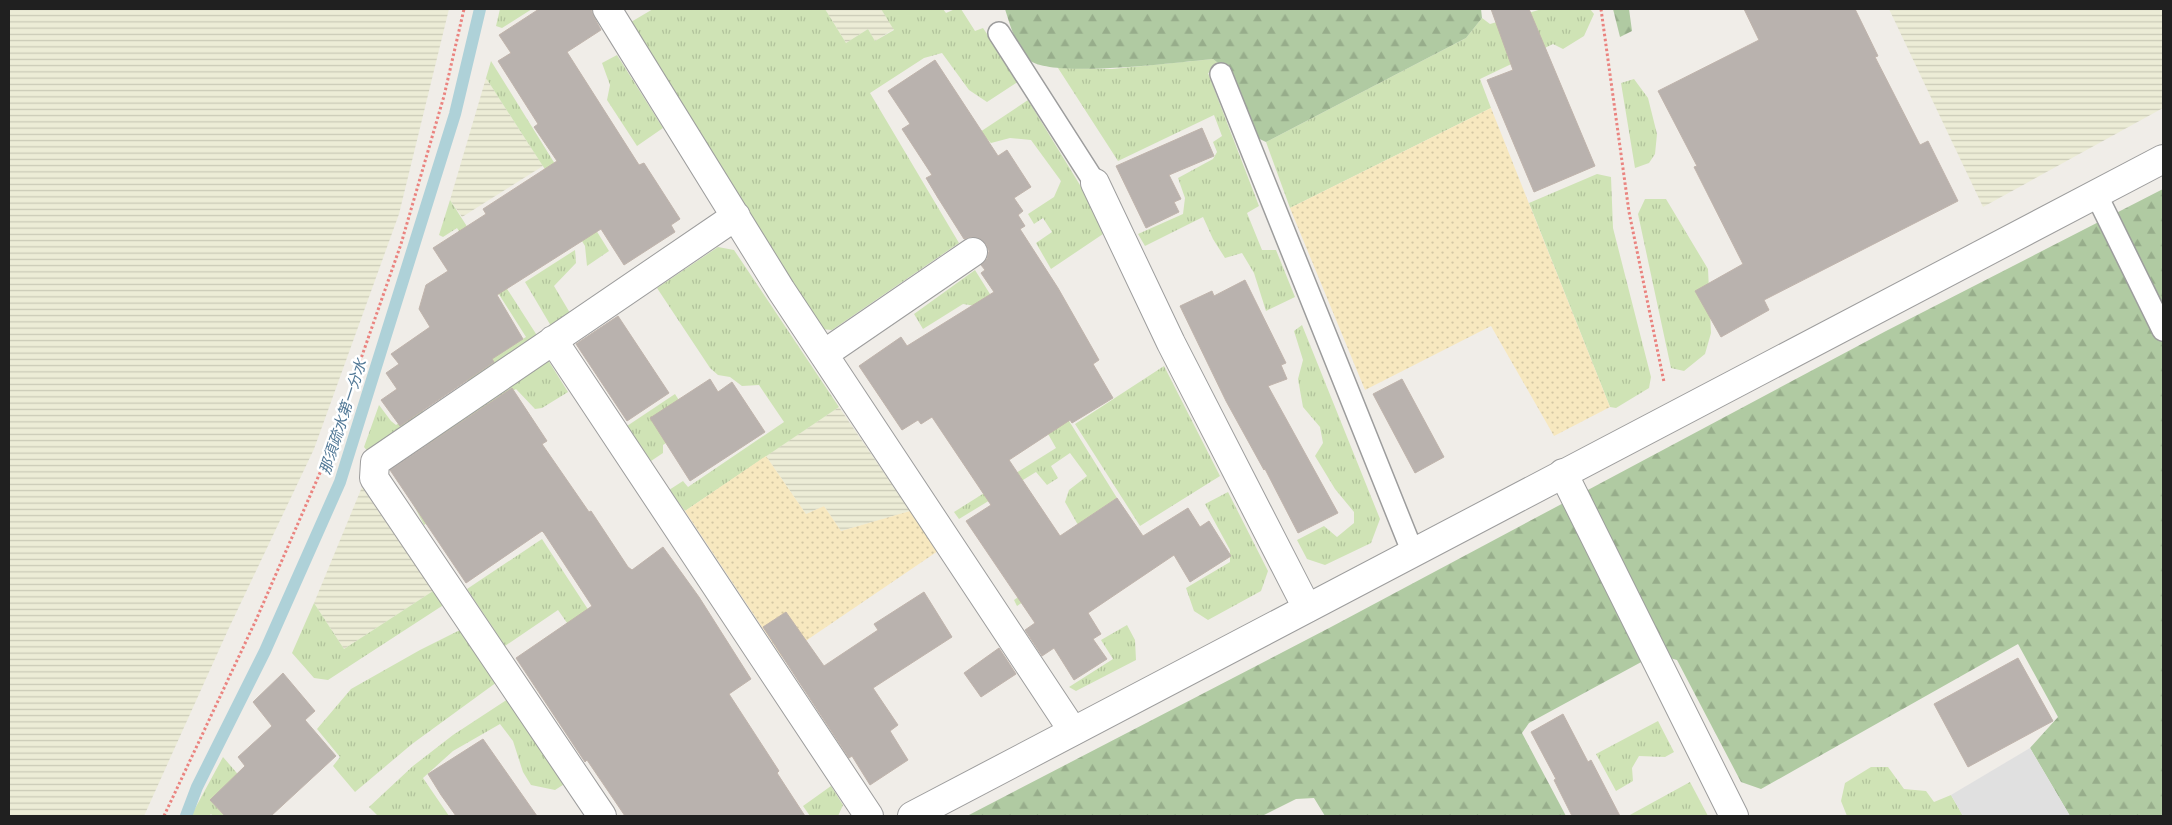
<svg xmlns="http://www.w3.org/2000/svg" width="2172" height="825" font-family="'Public Sans','Noto Sans JP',sans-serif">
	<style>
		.farmland { fill: url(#farmland-rules) }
		.grass { fill: url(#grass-tufts) }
		.forest { fill: url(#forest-firs) }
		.sand { fill: url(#sand-dots) }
		.parking { fill: #e0e0e0 }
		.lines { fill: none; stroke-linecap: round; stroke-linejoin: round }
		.stream { stroke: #aed1d8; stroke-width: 12 }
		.building { fill: #b9b2ae; stroke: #c0b4ac }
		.service-casing { stroke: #9d9d9d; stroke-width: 24 }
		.minor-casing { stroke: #9d9d9d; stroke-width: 30 }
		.tertiary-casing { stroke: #9d9d9d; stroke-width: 30 }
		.path { stroke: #ea837f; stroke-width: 3; stroke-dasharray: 2.5 2.5; stroke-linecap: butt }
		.service { stroke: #fff; stroke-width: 21 }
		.minor { stroke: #fff; stroke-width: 28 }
		.tertiary { stroke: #fff; stroke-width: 28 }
		.labels { text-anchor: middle; stroke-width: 5; stroke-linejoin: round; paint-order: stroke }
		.water-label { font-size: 15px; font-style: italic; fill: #517896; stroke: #fff }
	</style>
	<defs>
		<pattern id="farmland-rules" width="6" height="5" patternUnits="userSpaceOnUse" patternTransform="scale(1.25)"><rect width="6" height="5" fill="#ececd6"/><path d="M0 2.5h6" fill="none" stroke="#cacab7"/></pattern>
		<pattern id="grass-tufts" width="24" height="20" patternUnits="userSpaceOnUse" patternTransform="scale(1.25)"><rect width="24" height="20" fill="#cfe3b5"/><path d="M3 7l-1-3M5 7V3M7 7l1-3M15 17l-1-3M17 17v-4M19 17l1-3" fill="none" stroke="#b1c29b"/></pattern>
		<pattern id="forest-firs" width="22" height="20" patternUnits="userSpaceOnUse" patternTransform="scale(1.25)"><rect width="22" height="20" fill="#b0caa2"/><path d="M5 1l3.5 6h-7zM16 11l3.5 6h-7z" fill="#97ad8b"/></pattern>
		<pattern id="sand-dots" width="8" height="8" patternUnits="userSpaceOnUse" patternTransform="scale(1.25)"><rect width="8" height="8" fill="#f7e8bf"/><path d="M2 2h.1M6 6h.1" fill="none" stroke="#d3c7a4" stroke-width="1.8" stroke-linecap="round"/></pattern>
	</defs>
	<rect width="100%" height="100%" fill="#f0ede8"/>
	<path class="farmland" d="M 9,9 L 449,9 L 399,214 L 314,449 L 228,630 L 144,816 L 9,816 Z
		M 825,9 L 881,9 L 894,29 L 875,41 L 868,29 L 846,43 Z
		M 1889,9 L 2163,9 L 2163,108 L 1983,207 Z
		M 486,78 L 543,166 L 462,217 L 450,200 Z
		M 839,407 L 910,511 L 841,531 L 824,506 L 806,514 L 766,456 Z
		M 362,487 L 433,591 L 344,649 L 314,603 Z"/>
	<path class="grass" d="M 500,9 L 532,9 L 502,28 L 496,26 Z
		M 653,9 L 825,9 L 846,43 L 868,29 L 875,41 L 894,30 L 881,9 L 943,9 L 946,13 L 955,9 L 961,9 L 975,31 L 983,28 L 1019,81 L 987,102 L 969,90 L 942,53 L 924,58 L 870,93 L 959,243 L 832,330 L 820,329 L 631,22 Z
		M 1542,9 L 1590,9 L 1594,14 L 1584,36 L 1563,49 L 1553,44 L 1480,79 L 1491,108 L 1290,208 L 1266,142 L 1466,38 L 1482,18 L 1490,24 Z
		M 617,55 L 663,128 L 637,146 L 607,100 L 610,85 L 602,63 Z
		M 1213,59 L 1223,67 L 1208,73 L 1259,206 L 1247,213 L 1262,250 L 1276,250 L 1295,297 L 1266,311 L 1254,273 L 1242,253 L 1225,258 L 1213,239 L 1203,217 L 1145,246 L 1138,234 L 1183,214 L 1185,198 L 1178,178 L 1213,159 L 1217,152 L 1213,142 L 1222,136 L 1214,115 L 1118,161 L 1058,68 L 1112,69 Z
		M 491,61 L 609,251 L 587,266 L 585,246 L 559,203 L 559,191 L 486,78 Z
		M 1634,79 L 1648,98 L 1657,134 L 1655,154 L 1649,163 L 1635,168 L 1621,83 Z
		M 1028,100 L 1083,190 L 1103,234 L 1051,269 L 1036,243 L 1052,232 L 1043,218 L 1034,224 L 1028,214 L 1054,197 L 1061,181 L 1031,140 L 1010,138 L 991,143 L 980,132 Z
		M 1597,174 L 1611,177 L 1613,228 L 1651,377 L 1649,388 L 1616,408 L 1610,407 L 1529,203 Z
		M 1645,199 L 1666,199 L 1708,269 L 1711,333 L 1705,354 L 1684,371 L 1671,368 L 1638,214 Z
		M 450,200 L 538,337 L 469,384 L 464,376 L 526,337 L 457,228 L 443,237 L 439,235 Z
		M 718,247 L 734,250 L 839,407 L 685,511 L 669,490 L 683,481 L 688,487 L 784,422 L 759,385 L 742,386 L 730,377 L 718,375 L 710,368 L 657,288 Z
		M 575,250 L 576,263 L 554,286 L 570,313 L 551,326 L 525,282 Z
		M 975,270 L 1117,498 L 1089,517 L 1107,545 L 1017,606 L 1014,600 L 1091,548 L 1065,502 L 1069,490 L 1087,476 L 1070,453 L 1051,466 L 1058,478 L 1047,485 L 1036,472 L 959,519 L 954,512 L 1056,448 L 976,306 L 963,304 L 923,329 L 914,314 Z
		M 1302,325 L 1380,519 L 1371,543 L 1325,565 L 1307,559 L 1297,540 L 1324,526 L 1337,537 L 1354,523 L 1354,512 L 1335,489 L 1315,456 L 1323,443 L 1320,427 L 1303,407 L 1298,379 L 1303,360 L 1294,331 Z
		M 548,360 L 568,392 L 542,408 L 535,409 L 516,389 L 461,424 L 496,477 L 424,525 L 411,500 L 449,474 L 425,441 Z
		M 1164,366 L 1220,476 L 1140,526 L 1075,424 Z
		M 675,394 L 694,424 L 663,445 L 663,453 L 651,461 L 627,426 Z
		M 379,405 L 391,421 L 396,425 L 421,408 L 426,414 L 369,453 L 364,447 Z
		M 1228,492 L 1268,571 L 1261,591 L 1208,620 L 1194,611 L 1186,588 L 1230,562 L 1230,550 L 1205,504 Z
		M 542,539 L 623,663 L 595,663 L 558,610 L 505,646 L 467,589 Z
		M 433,591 L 445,604 L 328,680 L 314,678 L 292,653 L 314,603 L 344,649 Z
		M 1127,625 L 1135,640 L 1136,660 L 1076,691 L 1069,687 L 1113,659 L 1101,640 Z
		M 460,630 L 497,682 L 412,744 L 355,792 L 333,766 L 340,757 L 317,729 L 351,689 L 420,650 Z
		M 508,699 L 566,783 L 555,790 L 531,785 L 523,772 L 513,741 L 500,724 L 453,751 L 423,778 L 449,816 L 378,816 L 369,807 L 413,766 L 453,735 Z
		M 1658,721 L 1674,752 L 1665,757 L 1639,756 L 1632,768 L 1633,781 L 1616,791 L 1596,754 Z
		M 223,757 L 274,816 L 245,816 L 256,806 L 231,780 L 210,800 L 225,816 L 213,816 L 211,814 L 209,816 L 191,816 Z
		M 1871,767 L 1888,767 L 1904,789 L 1926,791 L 1934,802 L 1951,795 L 1963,816 L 1847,816 L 1841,801 L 1845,783 Z
		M 1690,782 L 1708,816 L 1628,816 Z
		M 831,786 L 843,805 L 838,816 L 810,816 L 803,806 Z"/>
	<path class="forest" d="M 1005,9 L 1481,9 L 1482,18 L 1466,38 L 1266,142 L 1251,135 L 1223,67 L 1213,59 C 1178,62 1053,79 1029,60 C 1018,52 1009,22 1005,9 Z
		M 1613,9 L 1629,9 L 1632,31 L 1620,37 Z
		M 2163,189 L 2163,816 L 2070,816 L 2030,748 L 2058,717 L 2018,644 L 1761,789 L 1741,782 L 1677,660 L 1656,654 L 1529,723 L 1522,733 L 1566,816 L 1325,816 L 1314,798 L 1296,799 L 1262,816 L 967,816 L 1331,627 L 1886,331 Z"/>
	<path class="sand" d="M 1491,108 L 1610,407 L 1554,436 L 1491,326 L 1365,390 L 1290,208 Z
		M 766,456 L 806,514 L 824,506 L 841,531 L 910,511 L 938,551 L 782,657 L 685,511 Z"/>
	<path class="parking" d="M 2030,748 L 2070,816 L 1963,816 L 1951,795 Z"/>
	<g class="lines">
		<path class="stream" d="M 186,816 L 197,787 L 265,651 L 340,482 L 455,114 L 480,9"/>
	</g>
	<path class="building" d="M 539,9 L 591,9 L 594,17 L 601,30 L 567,52 L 639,165 L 644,163 L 680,219 L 671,225 L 675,232 L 624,265 L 601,229 L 497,295 L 523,339 L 492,359 L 494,362 L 400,426 L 381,400 L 397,389 L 386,373 L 399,364 L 391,354 L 430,327 L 419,309 L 426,285 L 448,271 L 433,248 L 486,214 L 483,209 L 557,161 L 534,127 L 538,124 L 498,61 L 511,53 L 499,35 Z
		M 1491,9 L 1529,9 L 1595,166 L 1534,192 L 1487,80 L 1513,70 Z
		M 1744,9 L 1855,9 L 1878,56 L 1875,57 L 1920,145 L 1928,141 L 1958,201 L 1764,300 L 1769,310 L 1721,337 L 1695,291 L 1743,264 L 1694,167 L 1697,166 L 1658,91 L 1759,40 Z
		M 935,60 L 998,156 L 1007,150 L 1031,187 L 1014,198 L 1023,211 L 1018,215 L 1025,226 L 1020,229 L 1058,288 L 1099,360 L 1093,364 L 1113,398 L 1072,423 L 1070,420 L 1009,460 L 1060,536 L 1117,498 L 1143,536 L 1188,508 L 1200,527 L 1209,521 L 1231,556 L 1190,582 L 1174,555 L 1088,613 L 1101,634 L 1093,639 L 1107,659 L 1074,680 L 1054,648 L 1042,656 L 1025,630 L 1035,623 L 966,521 L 991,505 L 932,417 L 921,424 L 918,420 L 902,430 L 859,366 L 901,337 L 907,346 L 994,292 L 981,273 L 985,270 L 981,265 L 987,259 L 989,251 L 986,244 L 979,238 L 971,237 L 964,239 L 938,198 L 926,178 L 932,175 L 902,129 L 910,124 L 888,91 Z
		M 1202,128 L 1214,156 L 1169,175 L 1181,199 L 1174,202 L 1179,212 L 1146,228 L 1116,166 Z
		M 1245,280 L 1286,363 L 1281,365 L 1287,379 L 1268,386 L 1338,513 L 1298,533 L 1265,469 L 1264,470 L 1226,401 L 1180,306 L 1212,291 L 1214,296 Z
		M 618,316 L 669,393 L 627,421 L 576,344 Z
		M 710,379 L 718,392 L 732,382 L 765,432 L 690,481 L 650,418 Z
		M 1402,379 L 1444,457 L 1415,473 L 1373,394 Z
		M 512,388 L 547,441 L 542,444 L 589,512 L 591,511 L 628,567 L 632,570 L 663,547 L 699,597 L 751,679 L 729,694 L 779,771 L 777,773 L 805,816 L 625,816 L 587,760 L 585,762 L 516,658 L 592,606 L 544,533 L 542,531 L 466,583 L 390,470 Z
		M 924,592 L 952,637 L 873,688 L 898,725 L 890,731 L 908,760 L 870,785 L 852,756 L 849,758 L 763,627 L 786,612 L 824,666 L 878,630 L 874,624 Z
		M 999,648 L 1016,674 L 981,697 L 964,673 Z
		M 2018,658 L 2053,721 L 1968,767 L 1934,704 Z
		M 283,673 L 315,711 L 305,720 L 336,756 L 271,816 L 225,816 L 210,800 L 245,766 L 238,757 L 272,726 L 253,702 Z
		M 1563,714 L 1588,762 L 1591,760 L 1620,816 L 1572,816 L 1554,780 L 1556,779 L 1531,732 Z
		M 483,739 L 537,816 L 456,816 L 441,795 L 428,774 Z"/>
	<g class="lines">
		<defs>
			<path id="service" d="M 999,33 L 1095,183
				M 1221,74 L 1413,553
				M 2096,194 L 2163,330"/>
			<path id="minor" d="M 607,9 L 781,290 L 1073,731
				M 1095,183 L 1171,343 L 1307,608
				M 553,340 L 869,816
				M 824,354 L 973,252
				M 1563,473 L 1734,816
				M 602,816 L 374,478 L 375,462 L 736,216"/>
			<path id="tertiary" d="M 912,816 L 2163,159"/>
		</defs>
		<use href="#service" class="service-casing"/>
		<use href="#minor" class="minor-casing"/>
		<use href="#tertiary" class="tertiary-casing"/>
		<path class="path" d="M 1601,9 L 1629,212 L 1664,382
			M 164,816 L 256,620 L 326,459 L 401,244 L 444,96 L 464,9"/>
		<use href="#service" class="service"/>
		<use href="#minor" class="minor"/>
		<use href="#tertiary" class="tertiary"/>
	</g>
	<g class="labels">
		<g class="water-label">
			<text transform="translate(343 417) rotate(-72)" y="5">那須疏水第一分水</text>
		</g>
	</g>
	<rect width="2172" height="825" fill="none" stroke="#202020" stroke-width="20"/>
</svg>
